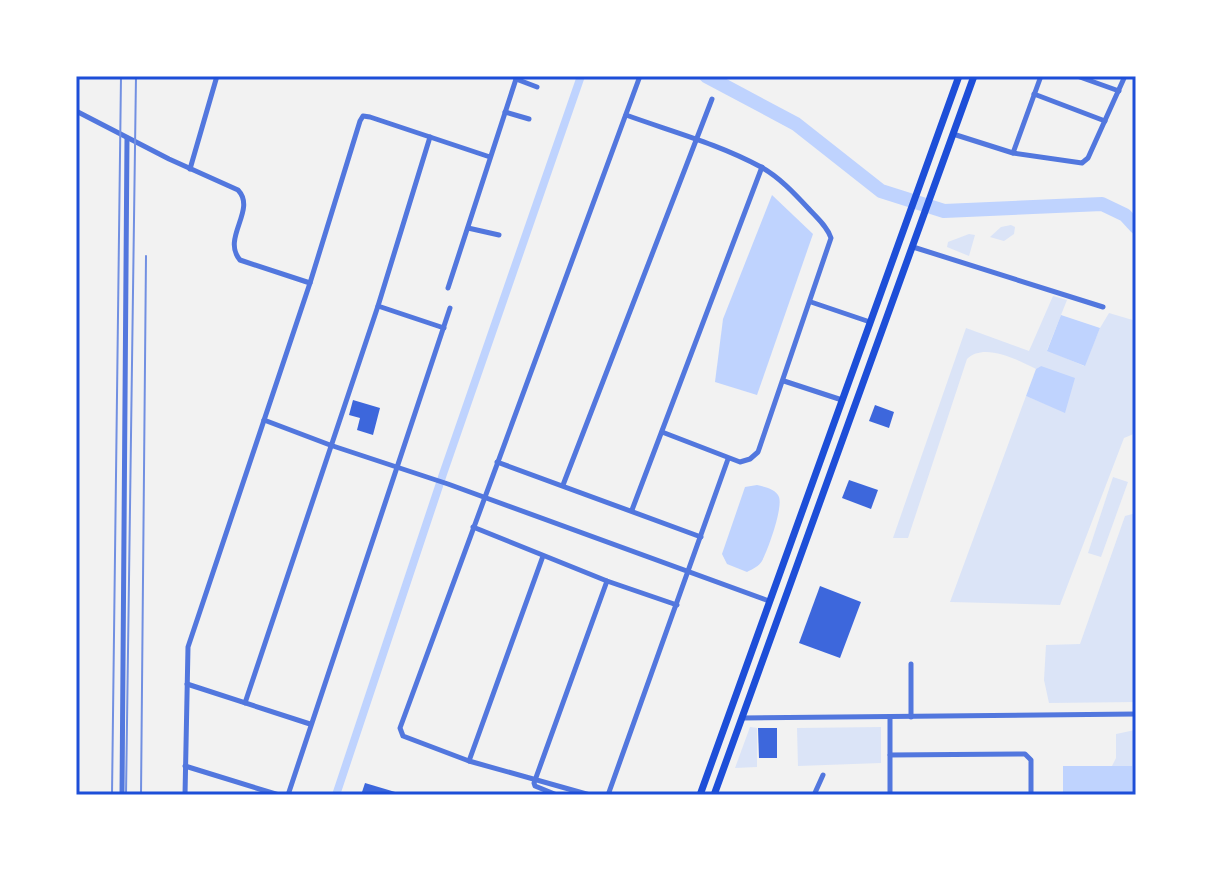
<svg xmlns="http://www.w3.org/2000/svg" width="1212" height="871" font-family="Barlow,sans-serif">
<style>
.green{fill:#dbe4f7}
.water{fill:#bfd3fe}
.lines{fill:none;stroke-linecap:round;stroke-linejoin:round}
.canal{stroke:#bfd3fe;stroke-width:8}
.river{stroke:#bfd3fe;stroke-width:14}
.building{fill:#3d67dc}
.minor{stroke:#5277de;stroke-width:5}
.secondary{stroke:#1d4ed8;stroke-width:7}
.rail{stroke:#7290e2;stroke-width:2}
.neatline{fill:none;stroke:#1d4ed8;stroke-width:3}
</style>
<rect width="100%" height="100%" fill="#f2f2f2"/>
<g class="green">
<polygon points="1011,225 1015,227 1014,234 1004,241 990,237 1001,227"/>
<polygon points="969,234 975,235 969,256 947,247 948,242"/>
<path d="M1053,296L1067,300L1047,350L1084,366L1100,328L1109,313L1136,321V433L1124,438L1060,605L950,602L1026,396L1065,412L1041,366L1036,369C1018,360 984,342 967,359L908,538H893L966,328L1029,351Z"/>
<polygon points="1113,477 1128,482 1101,557 1088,553"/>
<polygon points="1136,513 1136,702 1049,703 1044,680 1046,645 1080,644 1125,516"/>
<polygon points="750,727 757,728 757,767 735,768"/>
<polygon points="881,727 881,763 798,766 797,728"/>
<polygon points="1135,730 1136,795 1130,795 1112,766 1116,758 1116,734"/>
</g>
<g class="water">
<polygon points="772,195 813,234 757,395 715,382 723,319"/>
<polygon points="1061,315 1100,328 1085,366 1047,351"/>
<polygon points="1041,366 1075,378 1065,413 1026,396 1036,369"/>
<path d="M757,485C765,487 776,489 779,497C783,508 768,550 762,561C759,566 753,569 747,572L727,564L722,554L745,487Z"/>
<rect x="1063" y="766" width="69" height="29"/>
</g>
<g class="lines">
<polyline class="canal" points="336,795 443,474 581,76"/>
<polyline class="river" points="706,76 796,124 881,191 944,211 1102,204 1125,215 1136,227"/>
</g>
<g class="building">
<polygon points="353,400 380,408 373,435 357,430 360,418 349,415"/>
<polygon points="875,405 894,412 889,428 869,421"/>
<polygon points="849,480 878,490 871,509 842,498"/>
<polygon points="820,586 861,602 840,658 799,643"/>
<polygon points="758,728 777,728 777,758 759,758"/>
<polygon points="365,783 402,794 401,795 361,795"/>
</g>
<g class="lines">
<g class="minor">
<polyline points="1077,76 1119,91"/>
<polyline points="516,79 537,87"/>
<polyline points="1034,94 1105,121"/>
<path d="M76,111L169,159L238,190C257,210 221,238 240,260L310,283"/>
<polyline points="505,112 529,119"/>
<path d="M626,115C670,131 719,144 761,167C779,177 794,193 808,208C816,217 827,226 831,238L758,452L750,459L740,462L662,432"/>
<polyline points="953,134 1013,153 1082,163 1088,158 1125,76"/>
<polyline points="1013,153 1041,76"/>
<polyline points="190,169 217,76"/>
<polyline points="468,228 499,235"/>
<polyline points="913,247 1103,307"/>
<polyline points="448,288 517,76"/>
<polyline points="811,302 870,322"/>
<polyline points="378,306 444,328"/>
<polyline points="784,381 842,400"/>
<polyline points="264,420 330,445 448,484 769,601"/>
<polyline points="497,462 701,537"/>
<polyline points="563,485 712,99"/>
<polyline points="632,510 762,167"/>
<polyline points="473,527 607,581 677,605"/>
<polyline points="911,664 911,717"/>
<polyline points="187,684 310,724"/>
<polyline points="245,703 378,306 430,137"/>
<polyline points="890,717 890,795"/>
<polyline points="742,718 1136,714"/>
<polyline points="890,755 1025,754 1031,760 1031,795"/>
<polyline points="469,761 543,556"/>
<polyline points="185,766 279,795"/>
<polyline points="122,795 127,138"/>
<polyline points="185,795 188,647 310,283 360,121 363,116 370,117 490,157"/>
<polyline points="288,795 450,308"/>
<polyline points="557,795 535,786 534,783 607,581"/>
<polyline points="590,795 469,761 403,736 400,728 640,76"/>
<polyline points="608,795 728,459"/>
<polyline points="814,795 823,775"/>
</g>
<g class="secondary">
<polyline points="700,795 959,76"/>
<polyline points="714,795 974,76"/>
</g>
<g class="rail">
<polyline points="112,795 121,76"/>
<polyline points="126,795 136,76"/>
<polyline points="141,795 146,256"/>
</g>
</g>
<rect width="1212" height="871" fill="none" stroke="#ffffff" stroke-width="156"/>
<rect x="78" y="78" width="1056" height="715" class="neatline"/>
</svg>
